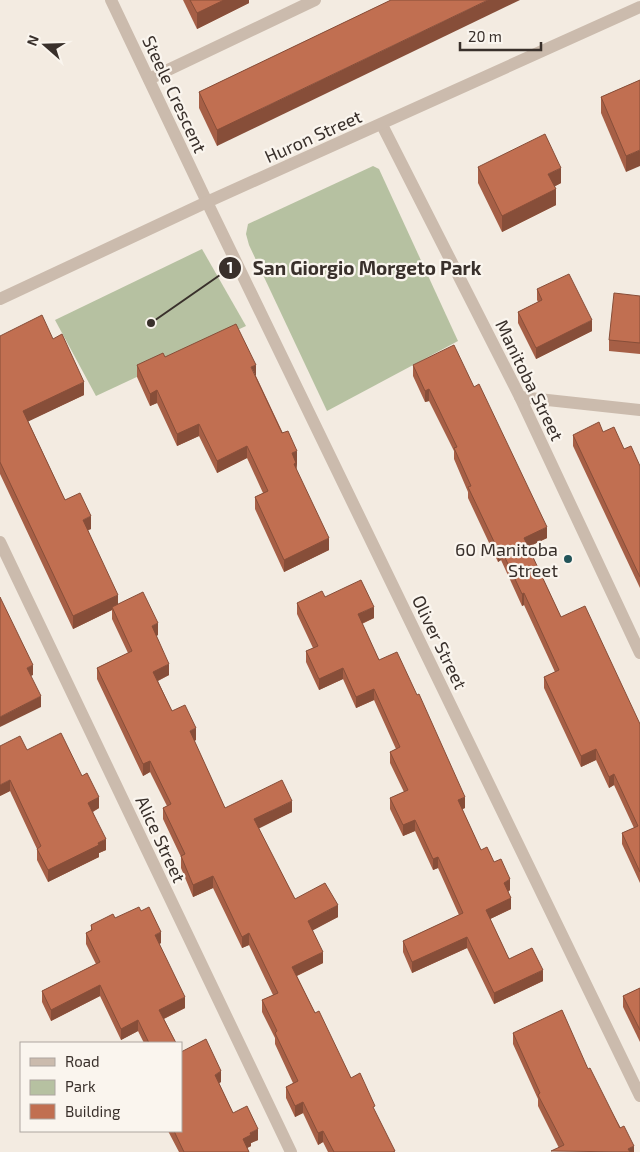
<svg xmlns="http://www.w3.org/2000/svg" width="640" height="1152" font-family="'Exo 2',sans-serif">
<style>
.green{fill:#b6c1a1}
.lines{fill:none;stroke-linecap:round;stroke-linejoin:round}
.minor{stroke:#cbbbad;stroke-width:12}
.wall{fill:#a65f46}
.shaded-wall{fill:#874e39}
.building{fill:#c16f51;stroke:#874e39}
.poi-dot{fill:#225459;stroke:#faf5ee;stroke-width:2}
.labels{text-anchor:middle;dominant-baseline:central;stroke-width:4.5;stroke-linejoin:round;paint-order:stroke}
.street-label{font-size:18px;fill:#39302b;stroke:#faf5ee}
.poi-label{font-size:18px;fill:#39302b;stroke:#faf5ee;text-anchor:end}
.leader{fill:none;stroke:#39302b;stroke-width:2}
.callout-dot{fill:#39302b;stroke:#faf5ee;stroke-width:2}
.mark-label{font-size:15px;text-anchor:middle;font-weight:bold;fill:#fff}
.callout-label{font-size:19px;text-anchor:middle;font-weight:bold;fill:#39302b;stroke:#faf5ee;stroke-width:4.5;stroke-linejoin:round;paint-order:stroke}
</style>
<rect width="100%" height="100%" fill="#f3ebe1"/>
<g class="green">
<polygon points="373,166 379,169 458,341 327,411 249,245 246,234 248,224"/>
<polygon points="202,249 246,326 96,396 55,320"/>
</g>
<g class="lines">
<g class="minor">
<polyline points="111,0 207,202 640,1096"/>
<polyline points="149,79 315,0"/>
<polyline points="382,125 520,397 640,653"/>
<polyline points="0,299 207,202 640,7"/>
<polyline points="520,397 640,410"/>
<polyline points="0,542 291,1152"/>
</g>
</g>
<g class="wall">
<polygon points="183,0 249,0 249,3 197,29"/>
<polygon points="391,0 217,146 199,108 199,92"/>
<polygon points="640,80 626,172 601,113 601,97"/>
<polygon points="478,167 561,183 555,186 556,205 502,232 478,183"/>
<polygon points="537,289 592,331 536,359 518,323 518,312 538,302 537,300"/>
<polygon points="640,296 640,354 609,351 609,340"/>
<polygon points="0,336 53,339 84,395 28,421 65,500 91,529 88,530 118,604 158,635 156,636 169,675 158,681 172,711 196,740 194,741 225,808 292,812 258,828 295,899 338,917 312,930 323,963 297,976 315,1013 351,1078 375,1111 395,1152 328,1152 323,1142 318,1145 303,1113 295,1117 286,1098 286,1087 293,1083 275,1044 275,1038 262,1012 262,1000 273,995 249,945 242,948 213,888 193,897 181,868 181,857 163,819 163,808 167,806 150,772 143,776 97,679 97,668 128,653 112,619 112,610 73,629 0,474"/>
<polygon points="165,357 256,376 297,463 296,470 329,550 284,572 255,509 255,497 263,493 247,458 217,473 199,436 177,446 157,403 150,406 137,377 137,365"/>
<polygon points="413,365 547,538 528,547 561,617 640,724 640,883 622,844 622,833 634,828 614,785 609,788 596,760 581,767 544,688 544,677 555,672 524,605 522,606 501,560 498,562 468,498 468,492 454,459 454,451 429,401 425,402 413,376"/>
<polygon points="603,432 624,449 640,466 640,588 573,446 573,435"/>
<polygon points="325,597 374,618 362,624 379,660 465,808 462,809 481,850 494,862 510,890 508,892 511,909 490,919 509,959 543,981 494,1004 467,948 412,973 403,952 403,941 459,915 438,868 433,870 415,831 403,836 390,809 390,798 404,792 390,763 390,752 396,749 374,700 356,708 343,679 319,690 306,662 306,651 313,648 297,614 297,603"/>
<polygon points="27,750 82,776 99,808 93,812 106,850 99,853 99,857 48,882 37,860 37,849 10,791 0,796"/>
<polygon points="115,918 161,943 159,944 185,1008 164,1019 176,1043 144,1043 138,1031 121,1040 100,996 51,1021 42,1002 42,991 96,964 86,944 86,933 91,930 91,925"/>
<polygon points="640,988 640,1042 623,1007 623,996"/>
<polygon points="513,1033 588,1069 634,1152 559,1148 538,1106 538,1099 513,1044"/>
<polygon points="181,1052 221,1082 219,1083 233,1113 258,1140 251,1143 251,1146 247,1148 249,1152 179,1152 168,1131 181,1131"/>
</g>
<g class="shaded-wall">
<polygon points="224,0 249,0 249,3 197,29 197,13"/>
<polygon points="488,0 520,0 217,146 217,130"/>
<polygon points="640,150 640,166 626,172 626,156"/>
<polygon points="561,168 561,183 548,190 548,174"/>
<polygon points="556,189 556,205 502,232 502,216"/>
<polygon points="592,320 592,331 536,359 536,348"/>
<polygon points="256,365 256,377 251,367"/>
<polygon points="84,382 84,395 23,424 23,411"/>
<polygon points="429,389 429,401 425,402 425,391"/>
<polygon points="157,390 157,403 150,406 150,394"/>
<polygon points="199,424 199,436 177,446 177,434"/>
<polygon points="247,446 247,458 217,473 217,461"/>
<polygon points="297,451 297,463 296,475 292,453"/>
<polygon points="91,516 91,529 83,532 83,520"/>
<polygon points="547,527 547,538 524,549 524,538"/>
<polygon points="329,538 329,550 284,572 284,560"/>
<polygon points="501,549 501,560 498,562 498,550"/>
<polygon points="524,593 524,605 522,606 522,594"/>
<polygon points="118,595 118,607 112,607 112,610 73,629 73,616"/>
<polygon points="374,607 374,618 358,625 358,614"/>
<polygon points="158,623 158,635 152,638 152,626"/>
<polygon points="169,664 169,675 153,683 153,672"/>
<polygon points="33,665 33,675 27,678 27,668"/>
<polygon points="343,668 343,679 319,690 319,679"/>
<polygon points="374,689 374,700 356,708 356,697"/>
<polygon points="41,696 41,707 0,727 0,717"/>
<polygon points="196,728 196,740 190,743 190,731"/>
<polygon points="596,749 596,760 581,767 581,756"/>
<polygon points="150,761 150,772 143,776 143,764"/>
<polygon points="614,774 614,785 609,788 609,777"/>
<polygon points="10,780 10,791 0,796 0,785"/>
<polygon points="99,797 99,808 88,814 88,803"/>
<polygon points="465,797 465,808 458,811 458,800"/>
<polygon points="292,801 292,812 254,831 254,819"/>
<polygon points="415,820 415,831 403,836 403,825"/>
<polygon points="106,839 106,850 99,853 99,857 48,882 48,870"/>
<polygon points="438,857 438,868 433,870 433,859"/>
<polygon points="213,876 213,888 193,897 193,885"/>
<polygon points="510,879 510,890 504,894 504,883"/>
<polygon points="511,898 511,909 486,921 486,910"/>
<polygon points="338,905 338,917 308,933 308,921"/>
<polygon points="161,932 161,943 155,946 155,935"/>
<polygon points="249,933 249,945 242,948 242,937"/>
<polygon points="467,937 467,948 412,973 412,962"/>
<polygon points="323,952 323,963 292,978 292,967"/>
<polygon points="543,970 543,981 494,1004 494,993"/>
<polygon points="100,985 100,996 51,1021 51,1010"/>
<polygon points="185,997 185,1008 159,1021 159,1010"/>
<polygon points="138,1020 138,1031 121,1040 121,1029"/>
<polygon points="221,1071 221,1082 215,1085 215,1075"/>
<polygon points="303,1102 303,1113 295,1117 295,1106"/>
<polygon points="258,1129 258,1140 251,1143 251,1146 243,1150 243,1139 250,1133"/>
<polygon points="323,1131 323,1142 318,1145 318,1133"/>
<polygon points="634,1146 634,1152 628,1152 628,1149"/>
</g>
<g class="building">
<polygon points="190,0 224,0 197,13"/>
<polygon points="391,0 488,0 217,130 199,92"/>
<polygon points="640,80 640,150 626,156 601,97"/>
<polygon points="545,134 561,168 548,174 556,189 502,216 478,167"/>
<polygon points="569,274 592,320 536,348 518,312 542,300 537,289"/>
<polygon points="614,293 640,296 640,343 609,340"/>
<polygon points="42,315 53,339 62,334 84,382 23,411 65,500 80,493 91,516 83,520 118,595 73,616 0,462 0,336"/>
<polygon points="236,324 256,365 251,367 282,433 288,431 297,451 292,453 296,463 294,464 329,538 284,560 255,497 268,491 247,446 217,461 199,424 177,434 157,390 150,394 137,365 163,353 165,357"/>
<polygon points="454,345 474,387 479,384 547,527 524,538 561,617 585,606 640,724 640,872 622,833 638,826 614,774 609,777 596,749 581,756 544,677 559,670 524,593 522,594 501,549 498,550 468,487 471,486 454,448 457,447 429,389 425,391 413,365"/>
<polygon points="599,422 603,432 614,427 624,449 631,446 640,466 640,577 573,435"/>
<polygon points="361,580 374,607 358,614 379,660 397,652 417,695 419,694 465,797 458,800 481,850 487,847 494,862 501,859 510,879 504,883 511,898 486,910 509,959 532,948 543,970 494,993 467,937 412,962 403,941 463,913 438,857 433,859 415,820 403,825 390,798 408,790 390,752 400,747 374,689 356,697 343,668 319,679 306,651 318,646 297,603 322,591 325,597"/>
<polygon points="143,592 158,623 152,626 169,664 153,672 172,711 185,705 196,728 190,731 225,808 282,780 292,801 254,819 295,899 325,883 338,905 308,921 323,952 292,967 315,1013 319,1011 351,1078 360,1073 375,1106 373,1107 395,1151 393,1152 334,1152 323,1131 318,1133 303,1102 295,1106 286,1087 298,1081 275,1033 277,1031 262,1000 278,993 249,933 242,937 213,876 193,885 181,856 185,854 163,808 171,804 150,761 143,764 97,668 132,651 112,607"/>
<polygon points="0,597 33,665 27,668 41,696 0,717"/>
<polygon points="61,733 82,776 87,773 99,797 88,803 106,839 98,843 99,845 48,870 37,849 41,846 10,780 0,785 0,746 20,736 27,750"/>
<polygon points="139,907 141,911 149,907 161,932 155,935 185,997 159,1010 176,1043 149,1043 138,1020 121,1029 100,985 51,1010 42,991 100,962 86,933 92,930 91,925 113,914 115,918"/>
<polygon points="640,988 640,1030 623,996"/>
<polygon points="562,1010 588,1069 590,1068 620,1128 624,1126 634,1146 628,1149 630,1152 551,1151 564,1145 538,1095 540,1093 513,1033"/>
<polygon points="206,1039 221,1071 215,1075 233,1113 247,1106 258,1129 250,1133 251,1135 243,1139 249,1152 184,1152 174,1131 181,1131 181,1052"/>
</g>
<circle class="poi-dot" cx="568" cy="559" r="5"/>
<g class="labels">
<g class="street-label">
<text transform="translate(175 94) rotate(65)">Steele Crescent</text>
<text transform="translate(313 136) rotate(-24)">Huron Street</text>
<text transform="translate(530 380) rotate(64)">Manitoba Street</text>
<text transform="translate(440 642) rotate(64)">Oliver Street</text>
<text transform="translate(161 839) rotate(65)">Alice Street</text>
</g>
<g class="poi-label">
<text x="558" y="549">60 Manitoba<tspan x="558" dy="21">Street</tspan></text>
</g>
</g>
<path class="leader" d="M151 323L230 268"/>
<g class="callout-dot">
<circle cx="151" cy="323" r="5"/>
<circle cx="230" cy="268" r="12"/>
</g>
<g class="mark-label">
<text x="230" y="273">1</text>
</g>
<g class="callout-label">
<text x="367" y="275">San Giorgio Morgeto Park</text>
</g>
<rect x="20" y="1042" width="162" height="90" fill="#faf5ee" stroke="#ada6a0"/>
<rect x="30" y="1058" width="25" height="8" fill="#cbbbad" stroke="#ada6a0"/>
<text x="65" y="1067" font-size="15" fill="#39302b">Road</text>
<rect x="30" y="1080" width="25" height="15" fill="#b6c1a1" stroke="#ada6a0"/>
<text x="65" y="1092" font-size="15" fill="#39302b">Park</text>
<rect x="30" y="1104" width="25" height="15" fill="#c16f51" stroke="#ada6a0"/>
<text x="65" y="1117" font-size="15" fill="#39302b">Building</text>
<g transform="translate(45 45) rotate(290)" stroke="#faf5ee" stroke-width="4" paint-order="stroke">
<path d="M0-4L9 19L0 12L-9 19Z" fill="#39302b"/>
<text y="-8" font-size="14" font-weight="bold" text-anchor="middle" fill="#39302b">N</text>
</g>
<path d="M460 42v8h81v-8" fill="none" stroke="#39302b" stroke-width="2.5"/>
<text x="468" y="42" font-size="15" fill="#39302b" stroke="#faf5ee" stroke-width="4" paint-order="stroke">20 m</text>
</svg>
